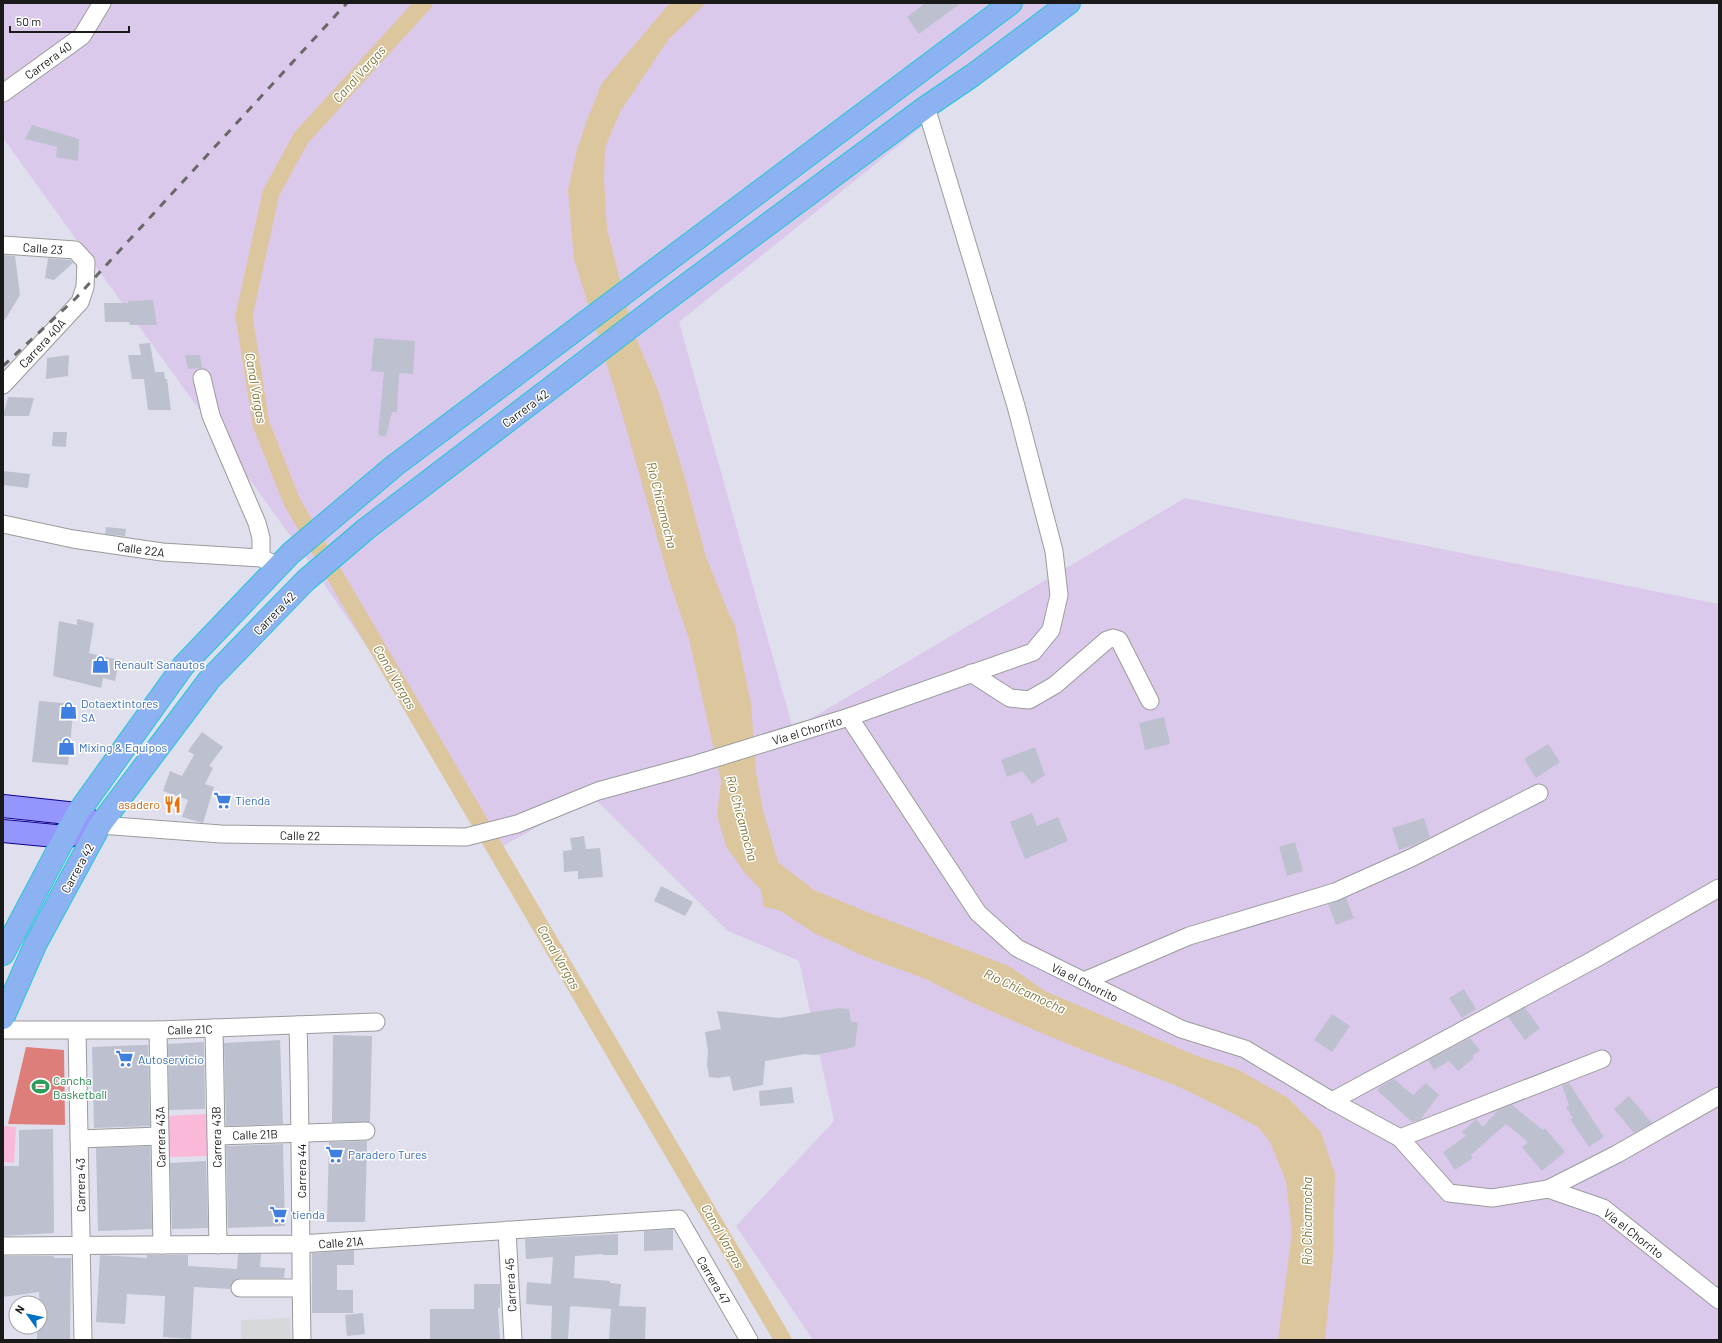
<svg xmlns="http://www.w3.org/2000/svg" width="1722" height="1343" font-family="Barlow,sans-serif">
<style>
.residential{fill:#d7d8d9}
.farmland{fill:#dbc9ec}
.park{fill:#fab9d9}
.pitch{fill:#de7e7b}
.water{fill:#dcc69e}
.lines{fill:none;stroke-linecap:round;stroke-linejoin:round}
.canal{stroke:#dcc69e;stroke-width:17}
.building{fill:#bdc0cf}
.minor-casing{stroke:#9b9b9b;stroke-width:19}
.primary-casing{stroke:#0d0091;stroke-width:24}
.trunk-casing{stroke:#21c8d6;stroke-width:24}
.minor{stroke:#fff;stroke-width:17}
.primary{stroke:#9495fd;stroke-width:22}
.trunk{stroke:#8cb2f2;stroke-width:22}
.rail{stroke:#686868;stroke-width:3;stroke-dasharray:8 8;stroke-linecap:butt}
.labels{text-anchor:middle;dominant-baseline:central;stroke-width:3;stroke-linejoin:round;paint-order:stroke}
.street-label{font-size:12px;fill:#1a1a1a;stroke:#fff}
.shop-label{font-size:12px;fill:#366cbe;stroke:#fff;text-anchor:start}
.food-label{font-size:12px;fill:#c56008;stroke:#fff;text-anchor:end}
.leisure-label{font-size:12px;fill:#27864d;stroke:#fff;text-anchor:start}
.water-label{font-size:13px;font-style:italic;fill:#7c7637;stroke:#fff}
</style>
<rect width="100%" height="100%" fill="#e0dfed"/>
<polygon class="residential" points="290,1318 291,1340 241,1340 241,1320"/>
<polygon class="farmland" points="3,3 1076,3 679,322 793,729 1185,498 1719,604 1719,1340 813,1340 736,1226 834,1121 799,961 728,931 592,796 503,846 307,559 3,138"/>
<g class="park">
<polygon points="208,1114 209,1156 166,1157 165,1116"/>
<polygon points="4,1126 16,1127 14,1163 3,1162"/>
</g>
<polygon class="pitch" points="26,1047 64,1050 65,1125 8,1124"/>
<polygon class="water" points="670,3 706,3 668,40 620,112 605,148 604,179 607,229 633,331 658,390 686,482 705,554 727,609 735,626 751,704 756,772 763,810 778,862 814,890 867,912 1009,966 1045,991 1197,1056 1237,1069 1288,1098 1321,1132 1335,1174 1333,1257 1325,1340 1278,1340 1292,1232 1286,1181 1270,1142 1258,1127 1224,1109 1177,1086 1080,1049 1025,1026 971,1002 926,979 866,957 814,933 779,910 764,907 761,890 745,873 727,848 717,816 721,781 689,639 670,583 621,410 574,259 568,190 577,150 587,120 602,83"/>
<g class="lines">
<polyline class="canal" points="424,3 301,138 271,193 244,316 261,424 292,502 783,1340"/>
</g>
<g class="building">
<polygon points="925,3 961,3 919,34 907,17"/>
<polygon points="32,125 79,139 78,161 56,157 57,147 25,139"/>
<polygon points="3,255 15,256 20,295 3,323"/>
<polygon points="48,258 70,260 73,263 54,280 45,278"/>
<polygon points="153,300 157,325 130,325 129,322 105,322 104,303 128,303 128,301"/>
<polygon points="374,338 415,341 413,374 399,373 397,412 392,412 386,437 378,435 384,372 371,371"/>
<polygon points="150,343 155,372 164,372 165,379 167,379 171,410 148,410 144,379 132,379 128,355 141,355 139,344"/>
<polygon points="69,355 68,376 46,379 47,358"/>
<polygon points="185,355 200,355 202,368 188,369"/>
<polygon points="8,397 34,398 29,416 3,416"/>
<polygon points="53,432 67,432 66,447 52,446"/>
<polygon points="3,471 30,474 28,488 3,485"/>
<polygon points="106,527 126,529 125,536 105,534"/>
<polygon points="77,619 94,623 89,653 119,660 115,681 103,678 101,688 53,676 59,621 77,625"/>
<polygon points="39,701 74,704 68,765 32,762"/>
<polygon points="1164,717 1170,744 1145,750 1139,723"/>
<polygon points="202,732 223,747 209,766 213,768 205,784 214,787 203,823 182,817 188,800 163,791 170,771 182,776 194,755 188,751"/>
<polygon points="1548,744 1560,762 1536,778 1524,759"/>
<polygon points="1035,747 1045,775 1032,784 1022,771 1007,777 1001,760"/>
<polygon points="1032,813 1037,826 1058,817 1068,841 1025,859 1010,822"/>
<polygon points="1424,818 1430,837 1416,844 1399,850 1392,828"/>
<polygon points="584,836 586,849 600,848 603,877 578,879 578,871 564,872 563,851 572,850 570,838"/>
<polygon points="1295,842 1303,871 1287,876 1279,847"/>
<polygon points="661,886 693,902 685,916 654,901"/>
<polygon points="1346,898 1354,918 1336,925 1328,904"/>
<polygon points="1464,989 1476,1009 1462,1018 1449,998"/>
<polygon points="839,1008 849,1009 851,1022 858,1022 855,1047 815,1055 805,1054 765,1061 763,1085 733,1091 730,1076 718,1078 709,1077 707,1065 708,1051 705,1032 721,1029 717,1011 779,1018"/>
<polygon points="1525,1008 1540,1028 1525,1040 1508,1017"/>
<polygon points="1332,1014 1350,1026 1332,1052 1314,1040"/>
<polygon points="333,1035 372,1036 370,1122 332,1122"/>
<polygon points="1470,1038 1480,1050 1472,1056 1474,1058 1458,1071 1449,1061 1434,1070 1428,1060"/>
<polygon points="280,1040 283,1124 226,1126 224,1043"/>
<polygon points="204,1042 205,1109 169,1110 168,1044"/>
<polygon points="142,1045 148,1045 150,1126 94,1128 92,1047"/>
<polygon points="1394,1079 1413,1095 1426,1083 1439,1095 1420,1120 1412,1122 1377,1090 1380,1087"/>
<polygon points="1569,1083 1604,1137 1589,1147 1570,1119 1573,1118 1566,1107 1569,1105 1562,1085"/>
<polygon points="792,1087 794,1103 760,1106 759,1091"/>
<polygon points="1629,1096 1652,1123 1634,1133 1614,1109"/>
<polygon points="1512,1105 1543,1130 1545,1128 1565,1152 1542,1171 1522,1147 1528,1142 1506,1124 1471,1155 1473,1158 1455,1170 1443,1152 1466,1136 1462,1132 1476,1119 1483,1127 1497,1111"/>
<polygon points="53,1129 54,1233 3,1236 3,1166 19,1166 19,1130"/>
<polygon points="367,1141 365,1222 327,1222 329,1142"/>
<polygon points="283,1144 285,1226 228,1228 226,1146"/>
<polygon points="150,1146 152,1229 98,1231 96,1148"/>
<polygon points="206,1161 208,1228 172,1229 170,1163"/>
<polygon points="673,1229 673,1250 644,1251 644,1231"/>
<polygon points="618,1234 618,1255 603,1255 603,1254 575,1256 574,1278 610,1281 610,1283 621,1284 619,1306 646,1307 645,1340 609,1340 611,1309 572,1306 570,1307 568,1340 551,1340 552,1306 526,1304 527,1282 551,1284 553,1257 526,1259 525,1239"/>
<polygon points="354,1250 354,1265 337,1265 337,1290 353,1290 353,1313 312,1313 312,1253"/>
<polygon points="238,1254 261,1254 260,1267 285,1268 284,1278 240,1278 232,1283 230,1289 194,1287 191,1339 163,1337 165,1296 127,1294 125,1324 96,1322 100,1255 147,1258 147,1255 188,1255 188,1266 237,1269"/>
<polygon points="3,1256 54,1256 54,1258 71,1258 70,1340 37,1340 37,1327 40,1327 39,1292 3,1297"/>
<polygon points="474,1284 500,1284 500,1308 498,1308 500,1340 430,1340 430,1309 474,1309"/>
<polygon points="363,1313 365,1334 347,1336 345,1315"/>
</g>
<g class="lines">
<defs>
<g id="minor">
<polyline points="3,93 82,36 102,3"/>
<polyline points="3,245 75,250 86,262 85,287 80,302 3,385"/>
<polyline points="202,378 211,416 257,523 261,538 261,558"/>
<polyline points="3,524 73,539 162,552 261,558 278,566"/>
<polyline points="971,673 1010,698 1029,700 1055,685 1107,640 1113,638 1119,640 1150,701"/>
<polyline points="849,717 1033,652 1051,630 1059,595 1054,551 1016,406 926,107"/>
<polyline points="100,825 221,834 466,837 517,824 598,791 693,765 849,717 978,913 1017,948 1181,1029 1245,1049 1332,1101 1400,1138 1449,1193 1492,1198 1548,1189 1603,1208 1719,1300"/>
<polyline points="1084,981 1189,936 1335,892 1413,857 1539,793"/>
<path d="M298,1025C301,1130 300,1235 302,1340"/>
<polyline points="214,1028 218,1245"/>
<polyline points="3,1030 158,1030 376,1022"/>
<polyline points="158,1030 162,1245"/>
<polyline points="77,1031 83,1340"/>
<polyline points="1332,1101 1593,960 1719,888"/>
<polyline points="216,1136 366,1131"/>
<polyline points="1400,1138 1602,1059"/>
<polyline points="79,1139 160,1136"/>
<polyline points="1548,1189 1617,1154 1719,1096"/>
<polyline points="507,1230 513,1340"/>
<polyline points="3,1246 300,1244 679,1219 749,1340"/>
<polyline points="240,1288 301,1288"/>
</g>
<g id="primary">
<polyline points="3,806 77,814 100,825"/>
<polyline points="3,831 66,837 82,831"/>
</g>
<g id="trunk">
<polyline points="3,954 77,814 183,666 291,553 394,466 1011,3"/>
<polyline points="3,1018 36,943 100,825 209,680 305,581 366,529 658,306 926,107 973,75 1069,3"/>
</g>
</defs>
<use href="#minor" class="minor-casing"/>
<use href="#primary" class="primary-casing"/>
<use href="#trunk" class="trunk-casing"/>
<use href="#minor" class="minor"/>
<use href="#primary" class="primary"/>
<use href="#trunk" class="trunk"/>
<polyline class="rail" points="3,366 76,298 347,3"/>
</g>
<defs>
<symbol id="shop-bare" viewBox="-9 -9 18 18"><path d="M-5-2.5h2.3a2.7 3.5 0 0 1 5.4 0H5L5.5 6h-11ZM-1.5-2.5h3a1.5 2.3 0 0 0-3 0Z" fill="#3f7fe0" stroke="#fff" stroke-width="2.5" paint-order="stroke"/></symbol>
<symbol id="supermarket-bare" viewBox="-9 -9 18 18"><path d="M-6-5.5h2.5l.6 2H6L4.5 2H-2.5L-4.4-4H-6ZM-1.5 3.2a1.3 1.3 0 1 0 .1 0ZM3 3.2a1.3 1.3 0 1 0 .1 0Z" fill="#3f7fe0" stroke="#fff" stroke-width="2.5" paint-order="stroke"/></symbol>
<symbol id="restaurant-bare" viewBox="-9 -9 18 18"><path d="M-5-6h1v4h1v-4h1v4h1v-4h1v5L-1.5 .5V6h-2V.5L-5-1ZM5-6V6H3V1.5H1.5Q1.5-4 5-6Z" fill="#e8710a" stroke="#fff" stroke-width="2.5" paint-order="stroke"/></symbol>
<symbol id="stadium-bare" viewBox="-9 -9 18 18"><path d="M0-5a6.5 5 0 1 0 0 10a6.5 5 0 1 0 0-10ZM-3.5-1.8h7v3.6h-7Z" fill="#2e9e5b" stroke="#fff" stroke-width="2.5" paint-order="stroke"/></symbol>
</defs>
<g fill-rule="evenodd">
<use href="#shop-bare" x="88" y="652" width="25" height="25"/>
<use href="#shop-bare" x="56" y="698" width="25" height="25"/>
<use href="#shop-bare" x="54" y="734" width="25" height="25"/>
<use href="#supermarket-bare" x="210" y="788" width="25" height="25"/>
<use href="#restaurant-bare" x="160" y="792" width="25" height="25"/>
<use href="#supermarket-bare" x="112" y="1046" width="25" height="25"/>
<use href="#stadium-bare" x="28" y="1074" width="25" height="25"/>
<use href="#supermarket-bare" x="322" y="1142" width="25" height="25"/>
<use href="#supermarket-bare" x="266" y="1202" width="25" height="25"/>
</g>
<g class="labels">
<g class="street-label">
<text transform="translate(48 60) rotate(-36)">Carrera 40</text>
<text transform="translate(43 248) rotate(4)">Calle 23</text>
<text transform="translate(42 343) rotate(-47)">Carrera 40A</text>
<text transform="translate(525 408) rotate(-37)">Carrera 42</text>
<text transform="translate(141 549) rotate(8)">Calle 22A</text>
<text transform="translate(274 613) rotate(-46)">Carrera 42</text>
<text transform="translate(807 730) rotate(-17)">Vía el Chorrito</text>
<text transform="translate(300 835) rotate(1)">Calle 22</text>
<text transform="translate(77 868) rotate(-61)">Carrera 42</text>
<text transform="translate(1085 982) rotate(26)">Vía el Chorrito</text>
<text transform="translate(190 1029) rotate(-1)">Calle 21C</text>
<text transform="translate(255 1134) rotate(-2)">Calle 21B</text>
<text transform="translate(160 1137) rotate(-91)">Carrera 43A</text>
<text transform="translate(216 1137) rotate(-91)">Carrera 43B</text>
<text transform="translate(301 1171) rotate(-90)">Carrera 44</text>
<text transform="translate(80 1185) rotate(-91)">Carrera 43</text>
<text transform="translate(1634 1233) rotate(38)">Vía el Chorrito</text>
<text transform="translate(341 1242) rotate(-4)">Calle 21A</text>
<text transform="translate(714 1280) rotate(60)">Carrera 47</text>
<text transform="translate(510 1285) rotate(-93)">Carrera 45</text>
</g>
<g class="shop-label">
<text x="114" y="664">Renault Sanautos</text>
<text x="81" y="703">Dotaextintores<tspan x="81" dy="14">SA</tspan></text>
<text x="79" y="747">Mixing &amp; Equipos</text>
<text x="235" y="800">Tienda</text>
<text x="138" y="1059">Autoservicio</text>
<text x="348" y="1154">Paradero Tures</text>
<text x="292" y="1214">tienda</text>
</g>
<g class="food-label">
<text x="160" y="804">asadero</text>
</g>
<g class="leisure-label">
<text x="53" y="1080">Cancha<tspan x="53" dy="14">Basketball</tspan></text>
</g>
<g class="water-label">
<text transform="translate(359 74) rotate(-48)">Canal Vargas</text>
<text transform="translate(256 388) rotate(80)">Canal Vargas</text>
<text transform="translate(662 505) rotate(76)">Río Chicamocha</text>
<text transform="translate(395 677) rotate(60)">Canal Vargas</text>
<text transform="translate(742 818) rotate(75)">Río Chicamocha</text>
<text transform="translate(559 957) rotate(60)">Canal Vargas</text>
<text transform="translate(1025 991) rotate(25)">Río Chicamocha</text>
<text transform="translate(1307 1221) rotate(-90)">Río Chicamocha</text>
<text transform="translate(723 1236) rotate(60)">Canal Vargas</text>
</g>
</g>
<rect width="1722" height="1343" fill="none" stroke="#1a1a1a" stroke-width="8"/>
<g transform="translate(28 1315) rotate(303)"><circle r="19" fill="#ffffff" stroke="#a3a3a3"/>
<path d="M0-3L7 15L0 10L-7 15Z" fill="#0072c5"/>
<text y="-6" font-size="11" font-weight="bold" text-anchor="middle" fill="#1a1a1a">N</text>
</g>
<path d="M10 26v6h119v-6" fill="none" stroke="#1a1a1a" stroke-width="2"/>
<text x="16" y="26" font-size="12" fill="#1a1a1a" stroke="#ffffff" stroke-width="3" paint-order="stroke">50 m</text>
</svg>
